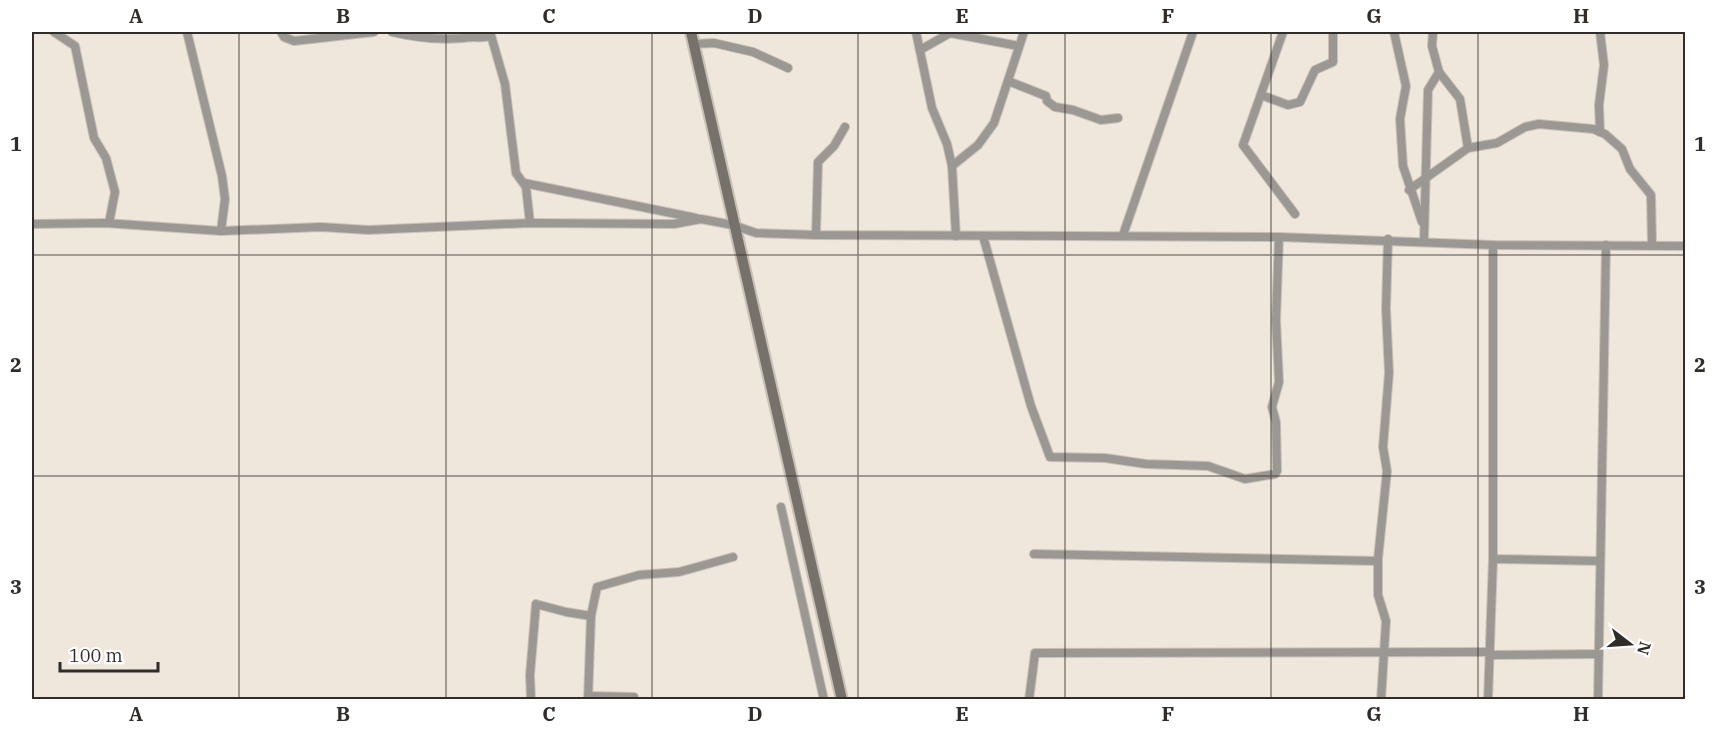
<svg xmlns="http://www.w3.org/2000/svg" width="1717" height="731" font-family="'IBM Plex Serif',serif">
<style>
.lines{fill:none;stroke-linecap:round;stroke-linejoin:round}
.street-casing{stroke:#c9c1b8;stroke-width:10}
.secondary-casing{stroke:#c9c1b8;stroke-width:14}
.street{stroke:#9b9894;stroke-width:8}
.secondary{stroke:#77716c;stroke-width:10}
.grid{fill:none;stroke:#302c29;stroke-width:1.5;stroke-opacity:0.55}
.neatline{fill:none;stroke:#302c29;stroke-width:2}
.grid-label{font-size:20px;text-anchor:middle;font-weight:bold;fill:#302c29}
</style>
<rect width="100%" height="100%" fill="#efe6dc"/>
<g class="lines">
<defs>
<g id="street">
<polyline points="54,32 75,46 94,138 106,158 115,192 109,223 105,223"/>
<polyline points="187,32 222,176 225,199 221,231"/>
<polyline points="281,32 284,37 294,41 374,32"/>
<path d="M392,32C417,38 439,40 463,38C473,36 480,39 491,36"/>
<polyline points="490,32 505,84 516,173 526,187 530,223"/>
<polyline points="916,32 932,108 947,144 952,166 956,236"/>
<polyline points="1283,32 1243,145 1295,214"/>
<polyline points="1394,32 1406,86 1400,119 1403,166 1422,222"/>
<polyline points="1600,32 1604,65 1599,105 1600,132"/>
<polyline points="694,44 714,43 753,52 788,68"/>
<polyline points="920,50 950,33 1019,46"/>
<polyline points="1439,72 1460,99 1468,148"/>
<polyline points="1008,81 1046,96 1047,101 1055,107 1073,110 1101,120 1118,118"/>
<polyline points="1261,95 1288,105 1300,102 1315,70 1333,62 1333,32"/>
<polyline points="952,166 978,145 994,123 1024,32"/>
<polyline points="524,183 696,218"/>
<polyline points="1409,190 1468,148 1497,143 1525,127 1539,124 1593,129 1605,134 1622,149 1630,169 1651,195 1652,245"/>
<polyline points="32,224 105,223 221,231 321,227 368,230 530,223 674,224 701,219 733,225 756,233 816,235 1279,237 1493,245 1686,246"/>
<polyline points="816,235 818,162 834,146 845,127"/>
<polyline points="1123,235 1193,32"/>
<polyline points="983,236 1031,406 1050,457 1105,458 1146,464 1208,466 1245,479 1275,474 1277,471 1276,422 1272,407 1279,382 1276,320 1279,237"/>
<polyline points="1424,240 1428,90 1439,72 1432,46 1433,32"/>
<polyline points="781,507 824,700"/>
<polyline points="1034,554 1378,561"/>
<polyline points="1493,559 1600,561"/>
<polyline points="1490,655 1599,654"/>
<polyline points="589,696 634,697 634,700"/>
<polyline points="531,700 530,675 536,604 566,612 591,616"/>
<polyline points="588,700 591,616 597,587 639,575 679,572 733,557"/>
<polyline points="1029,700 1035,653 1490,652"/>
<polyline points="1381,700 1386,621 1378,595 1378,559 1387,471 1383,447 1389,373 1386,309 1388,239"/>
<polyline points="1488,700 1493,559 1493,245"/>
<polyline points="1598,700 1606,245"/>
</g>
<polyline id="secondary" points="691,32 842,700"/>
</defs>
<use href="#street" class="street-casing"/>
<use href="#secondary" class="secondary-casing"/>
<use href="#street" class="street"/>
<use href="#secondary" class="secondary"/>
</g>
<path class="grid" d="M239,32V700M446,32V700M652,32V700M858,32V700M1065,32V700M1271,32V700M1478,32V700M32,255H1686M32,476H1686"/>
<rect width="1717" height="731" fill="none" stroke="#ffffff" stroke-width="66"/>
<g transform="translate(1630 644) rotate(107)" stroke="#ffffff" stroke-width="4.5" paint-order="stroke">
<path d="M0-4.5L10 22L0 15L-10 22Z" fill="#302c29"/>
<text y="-9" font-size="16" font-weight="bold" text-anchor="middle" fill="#302c29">N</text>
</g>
<path d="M60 662v9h98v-9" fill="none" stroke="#302c29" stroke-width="3"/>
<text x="69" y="662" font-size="18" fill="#302c29" stroke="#ffffff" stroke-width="4.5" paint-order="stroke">100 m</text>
<rect x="33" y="33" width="1651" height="665" class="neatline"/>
<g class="grid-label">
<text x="136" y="23">A</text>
<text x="343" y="23">B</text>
<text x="549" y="23">C</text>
<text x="755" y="23">D</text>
<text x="962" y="23">E</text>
<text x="1168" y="23">F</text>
<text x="1374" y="23">G</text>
<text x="1581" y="23">H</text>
<text x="16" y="151">1</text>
<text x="1700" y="151">1</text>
<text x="16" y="372">2</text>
<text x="1700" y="372">2</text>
<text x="16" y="594">3</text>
<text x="1700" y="594">3</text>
<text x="136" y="721">A</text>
<text x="343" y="721">B</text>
<text x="549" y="721">C</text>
<text x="755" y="721">D</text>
<text x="962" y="721">E</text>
<text x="1168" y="721">F</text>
<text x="1374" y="721">G</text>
<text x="1581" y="721">H</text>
</g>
</svg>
